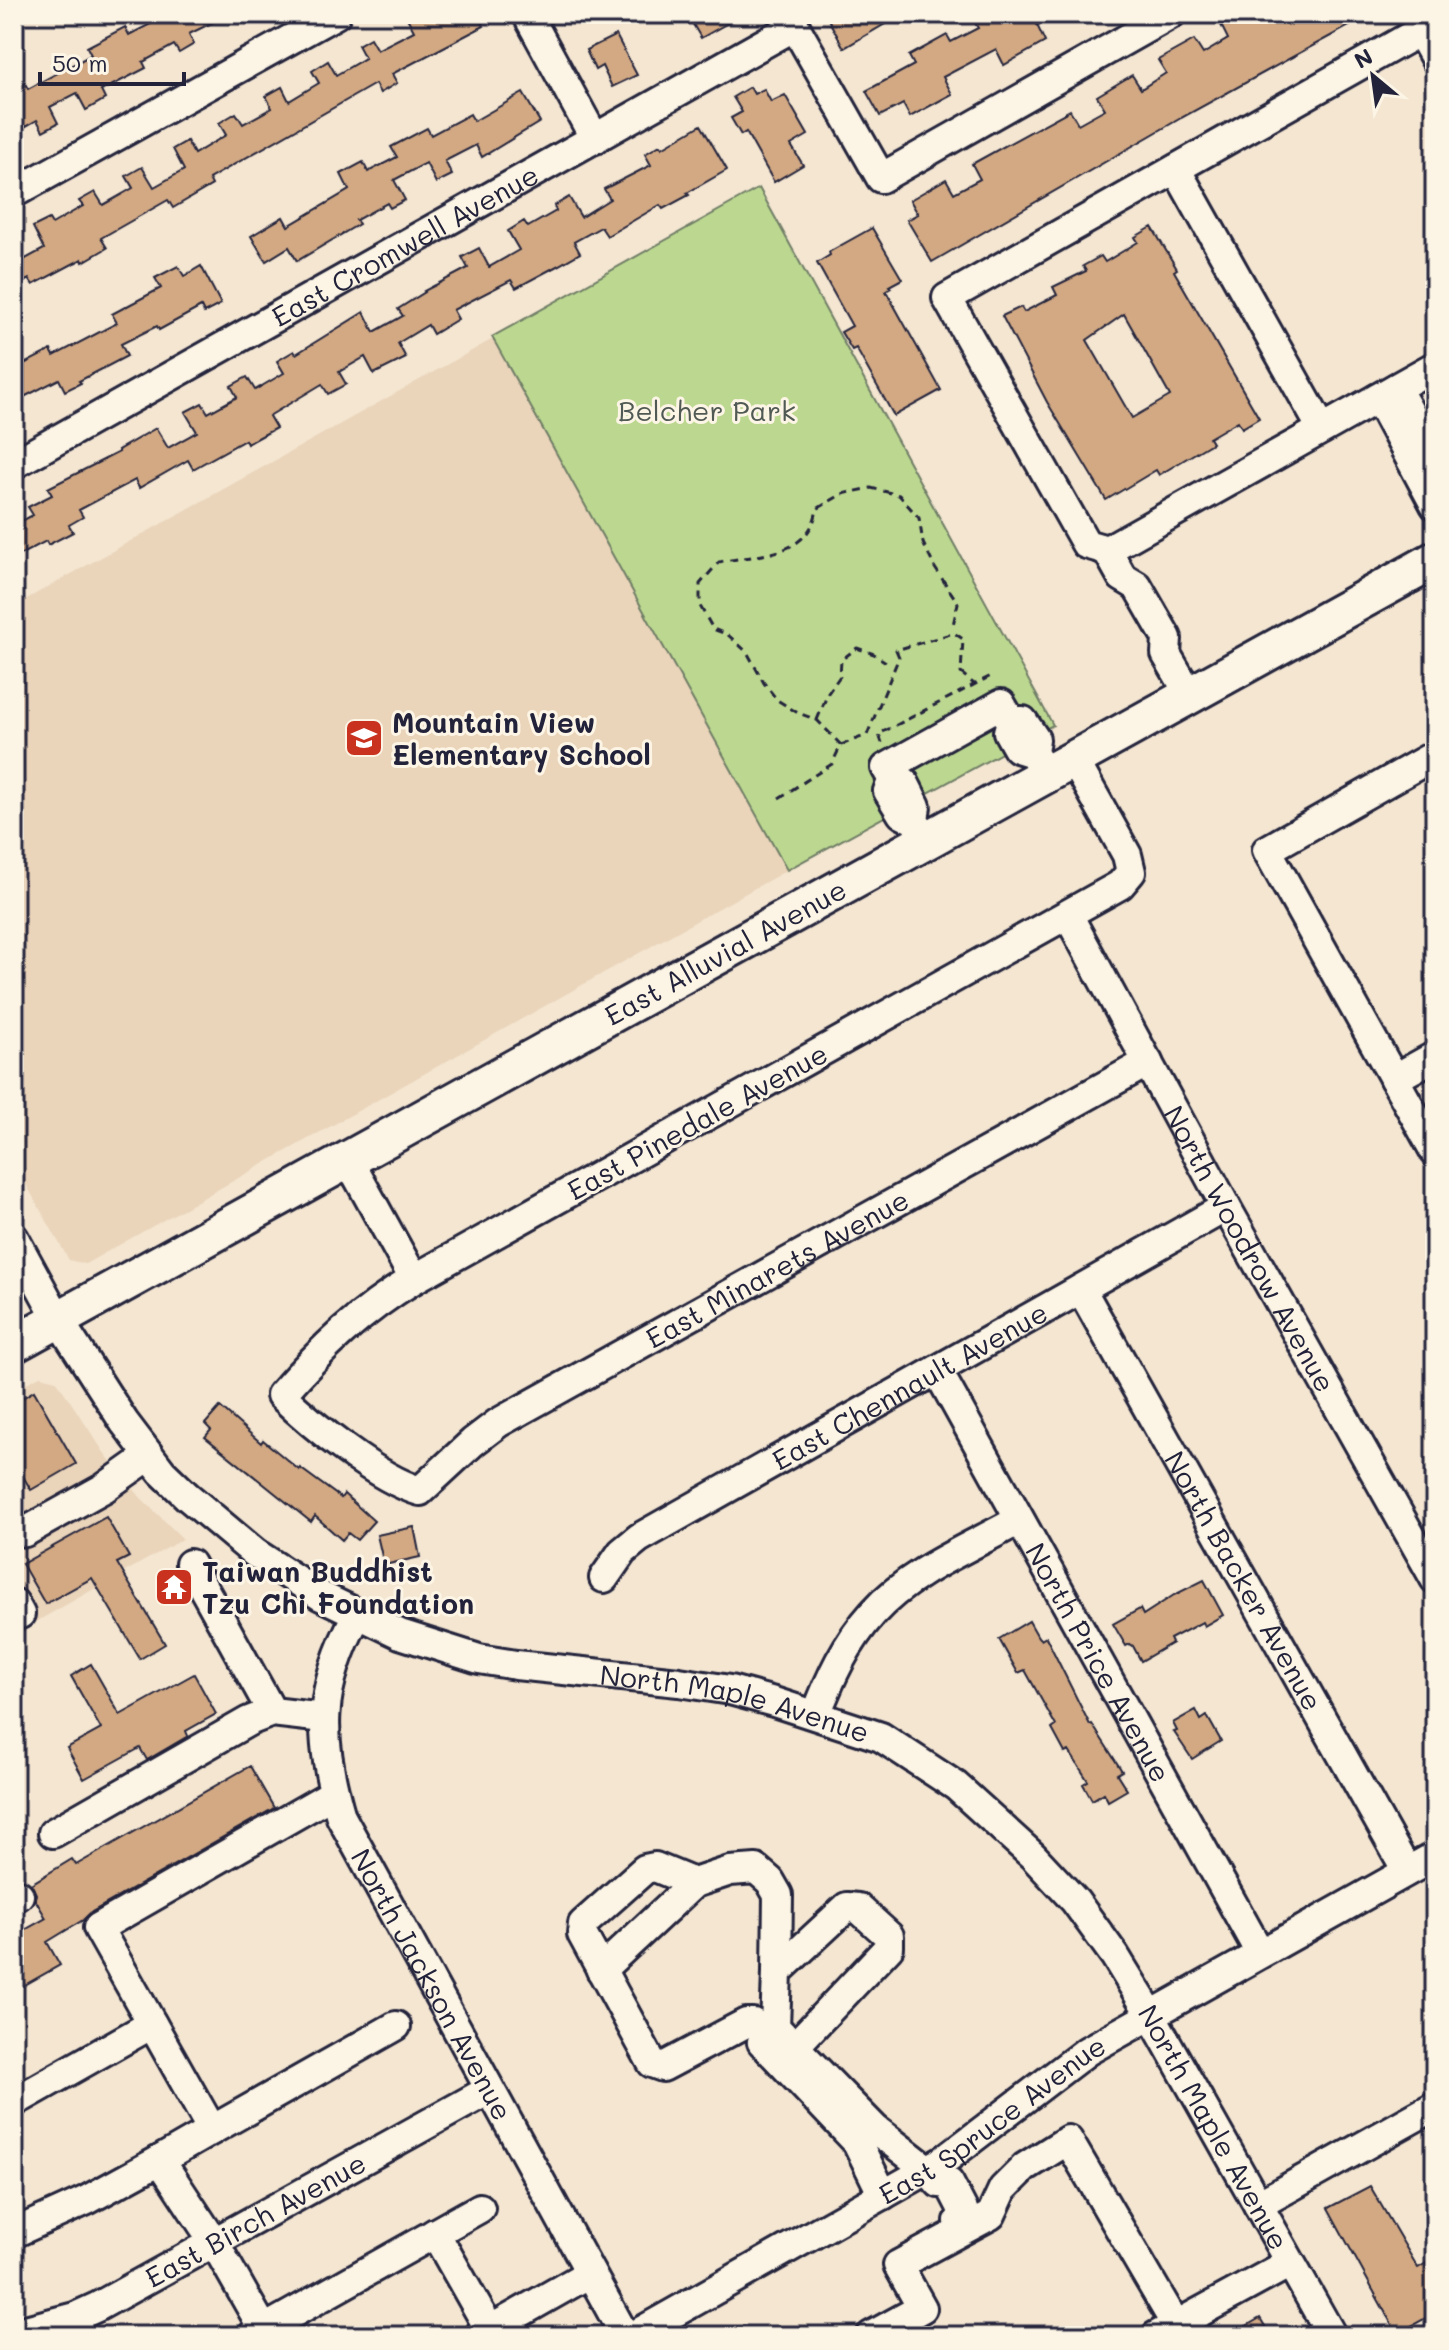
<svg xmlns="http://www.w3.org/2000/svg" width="1449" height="2350" font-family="Mali,sans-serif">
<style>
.built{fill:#ead4ba}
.green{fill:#bcd890;stroke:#6f7d66;stroke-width:2}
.building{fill:#d2a983;stroke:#22223b;stroke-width:2;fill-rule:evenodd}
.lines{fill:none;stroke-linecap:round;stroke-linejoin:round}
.minor-casing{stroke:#22223b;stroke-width:34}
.major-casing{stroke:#22223b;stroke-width:42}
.path{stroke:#22223b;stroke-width:3;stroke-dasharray:8 6;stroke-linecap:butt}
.minor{stroke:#fcf5e5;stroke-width:28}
.major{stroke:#fcf5e5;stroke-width:36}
.labels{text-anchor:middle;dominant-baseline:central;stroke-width:6;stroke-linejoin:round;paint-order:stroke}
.street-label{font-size:28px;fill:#22223b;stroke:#fcf5e5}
.park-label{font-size:28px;fill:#505954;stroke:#fcf5e5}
.poi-label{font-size:28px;font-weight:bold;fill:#22223b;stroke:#fcf5e5;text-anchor:start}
</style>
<rect width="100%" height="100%" fill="#f4e6d1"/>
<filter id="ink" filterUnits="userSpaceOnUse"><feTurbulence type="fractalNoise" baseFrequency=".0125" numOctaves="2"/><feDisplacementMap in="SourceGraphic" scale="16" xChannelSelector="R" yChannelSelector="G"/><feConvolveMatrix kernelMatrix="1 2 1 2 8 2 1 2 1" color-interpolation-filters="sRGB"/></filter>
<g filter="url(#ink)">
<g class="built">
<polygon points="493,339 787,870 85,1264 69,1260 14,1163 14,606"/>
<polygon points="40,1376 56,1380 105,1454 141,1498 183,1539 14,1634 14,1390"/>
</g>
<polygon class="green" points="759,188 1053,725 787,870 492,337"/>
<g class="building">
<polygon points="170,14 230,14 189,34 194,44 179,53 174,45 143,62 146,68 101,91 105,99 86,110 77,93 50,107 58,123 43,131 37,120 14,133 14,63 28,89 91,55 87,47 125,27 129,35"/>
<polygon points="405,14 478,14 484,26 392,74 397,83 380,93 375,84 209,179 212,185 173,208 168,200 101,238 107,248 83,262 82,259 33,285 29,279 14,287 14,265 44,249 33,227 49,219 52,224 83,206 79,201 95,192 103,205 133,188 126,176 142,167 154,187 184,170 173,149 187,141 194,154 226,135 219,123 236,113 243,124 272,108 266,96 282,87 289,101 319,83 312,71 328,61 336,75 365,58 358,45 370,38 377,50 414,31"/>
<polygon points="687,14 744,14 701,38"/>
<polygon points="836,14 902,14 844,48 828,19"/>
<polygon points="970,14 1059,14 1037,25 1045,42 1004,65 996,49 943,77 952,94 910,117 903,104 880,116 866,91 914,65 909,56 947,35 951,42 978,28"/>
<polygon points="1241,14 1371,14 1181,118 932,262 907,220 918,214 910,200 946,179 954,193 980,179 972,164 1070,110 1078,124 1105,109 1097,96 1132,75 1141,89 1166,73 1158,60 1194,40 1203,54 1228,39 1221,25"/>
<polygon points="616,35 637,75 612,87 602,66 595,70 586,50"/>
<polygon points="750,87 754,94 764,89 771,102 785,95 808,135 791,145 803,165 774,182 746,132 741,135 731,118 742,112 733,97"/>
<polygon points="523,93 540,122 482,157 476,145 445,161 452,175 436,183 426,163 394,180 405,200 390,208 387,203 356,220 359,224 297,261 289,247 266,261 251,236 283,217 288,226 349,190 341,174 363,162 368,172 397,157 391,147 427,128 431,135 470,114 474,121"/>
<polygon points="701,125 727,170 687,193 689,195 663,209 660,205 607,236 601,227 574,242 580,253 559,265 516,288 511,280 453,310 458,319 433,334 428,325 398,343 406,358 374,374 365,357 339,372 346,384 328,394 322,384 269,416 276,428 247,444 245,440 193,469 188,460 139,488 135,480 79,510 83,517 69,525 73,532 48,545 46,541 14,558 14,525 33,515 28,507 52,495 48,488 119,452 118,450 156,428 168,448 197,432 185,412 202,403 208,413 237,397 231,386 247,377 255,390 284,373 277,361 294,351 296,354 364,312 374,332 403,316 398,309 425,292 424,291 468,268 462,257 479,248 489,267 519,250 508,231 524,221 528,227 556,211 554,206 569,197 581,217 610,199 604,189 651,165 645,154 660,145 662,148"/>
<path d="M1152,227L1177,269L1174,271L1259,418L1242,428L1238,421L1209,438L1212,443L1159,475L1156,470L1106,500L1047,402L1002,316L1021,307L1024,312L1057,295L1053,287L1086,271L1083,266L1101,256L1105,262L1138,242L1135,237ZM1124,314L1170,396L1132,418L1087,340Z"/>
<polygon points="872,228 902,279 889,286 891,288 886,291 941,390 894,416 856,348 852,350 841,332 852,326 817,263 830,255 829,252"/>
<polygon points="178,266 184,276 201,266 221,304 204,313 201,307 159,330 157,326 121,344 127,356 79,381 81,383 65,391 59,379 14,402 14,369 51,350 54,356 117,323 112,314 161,288 155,278"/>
<polygon points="34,1391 76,1464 31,1490 14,1461 14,1403"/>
<polygon points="220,1407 261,1443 263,1440 299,1470 300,1468 341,1498 344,1494 374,1521 357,1540 348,1533 342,1540 315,1516 311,1522 205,1437 211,1430 205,1424"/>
<polygon points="106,1517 129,1557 117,1563 165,1644 140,1659 92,1578 45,1604 22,1564"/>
<polygon points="414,1527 420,1557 384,1565 377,1535"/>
<polygon points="1204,1580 1223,1615 1204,1626 1202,1622 1170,1639 1172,1643 1141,1661 1133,1646 1130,1644 1126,1646 1113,1624 1140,1609 1143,1615 1174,1595"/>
<polygon points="1029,1621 1038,1637 1041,1640 1046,1637 1090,1725 1092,1724 1122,1771 1117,1774 1127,1790 1108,1801 1104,1793 1092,1800 1083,1784 1088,1781 1069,1751 1065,1753 1052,1729 1056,1726 1025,1670 1018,1673 999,1639"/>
<polygon points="91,1664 120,1715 194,1674 216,1714 186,1731 188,1736 147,1760 140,1748 84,1779 67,1748 101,1729 71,1676"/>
<polygon points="1196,1710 1201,1720 1207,1716 1221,1741 1192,1759 1174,1732 1177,1731 1173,1723"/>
<polygon points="250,1766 274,1808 90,1913 83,1920 47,1942 60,1965 14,1991 14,1936 46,1918 35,1899 36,1894 31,1884 72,1859 76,1865"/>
<polygon points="1370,2186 1418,2268 1435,2258 1435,2313 1397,2334 1328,2208"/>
<polygon points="1260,2318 1271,2336 1229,2336"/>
</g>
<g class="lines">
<defs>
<g id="minor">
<polyline points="527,14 595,139"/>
<polyline points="788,14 881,178 1171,14"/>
<polyline points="1435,58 1420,31 947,298 1086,544 1107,550 1435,366"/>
<polyline points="1176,169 1322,429"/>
<polyline points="14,193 336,14"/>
<polyline points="1396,388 1435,458"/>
<polyline points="1378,398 1435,505"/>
<path id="s1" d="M14,464L795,26"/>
<polyline points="1107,550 1122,577 1137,586 1167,638 1166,654 1190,695"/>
<polyline points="1033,753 1017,748 1008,732 1011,721 1023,721 1035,739 1033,753 1045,773"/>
<polyline points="1435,755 1267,850 1435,1152"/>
<path id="s2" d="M1073,758L1127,855L1131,872L1120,885L414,1279C360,1312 322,1348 281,1395C313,1426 378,1479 420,1491L473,1442L498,1423L1148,1062"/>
<polyline points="893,780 886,768 1001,704 1011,721"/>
<polyline points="914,820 916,806 904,782 893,780 888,791 902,814 914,820 927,839"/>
<path id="s3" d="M1068,915L1226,1207L1435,1579"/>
<polyline points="1394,1079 1435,1056"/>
<polyline points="349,1161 414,1279"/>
<path id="s4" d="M14,1238L58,1319L124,1422L162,1472L187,1496L255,1553L321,1596L400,1634L479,1659L516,1665L679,1682L730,1690L774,1702L881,1737L956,1786L1033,1856L1075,1901L1115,1956L1151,2015L1332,2336"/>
<path id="s5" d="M1081,1289L1407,1871"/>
<path id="s6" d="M937,1370L1260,1953"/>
<polyline points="14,1525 25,1532 104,1488 149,1456"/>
<polyline points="190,1564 272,1712 324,1718"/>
<path id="s7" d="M604,1578L622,1552L639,1538L1226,1207"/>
<polyline points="14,1603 20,1614"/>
<path id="s8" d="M357,1615C317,1689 318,1738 341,1817L625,2336"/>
<path d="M816,1715C830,1678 846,1643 873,1613C910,1571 971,1547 1019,1520"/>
<polyline points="53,1833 249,1721 272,1712"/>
<polyline points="14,1898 19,1895"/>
<polyline points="601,1970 694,1883"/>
<polyline points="775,2027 777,1972 847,1907 858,1908 889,1936 889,1947 795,2046"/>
<polyline points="766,2032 753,2023 746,2023 663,2067 652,2063 582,1934 583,1924 645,1869 655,1867 694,1883 730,1871 756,1869 770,1881 778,1895 777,1972"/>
<polyline points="14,2102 152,2024"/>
<polyline points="212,2130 396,2026"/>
<polyline points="883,2195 857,2142 762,2042 766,2032 775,2027 875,2129 928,2170 939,2183 949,2183 964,2212 959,2221"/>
<polyline points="1258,2205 1435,2106"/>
<polyline points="14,2233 87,2200 160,2160"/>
<polyline points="435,2233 490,2330"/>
<polyline points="264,2330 214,2242 160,2160 212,2130 98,1928 334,1793"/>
<path id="s9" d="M14,2333L75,2317L97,2307L489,2090"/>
<polyline points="252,2336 480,2208"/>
<polyline points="479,2336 590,2273"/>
<path id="s10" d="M633,2336L943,2161L1087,2051L1435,1856"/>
<polyline points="871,2336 922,2308 898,2265 991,2215 1003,2189 1025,2167 1068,2140 1176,2325"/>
<polyline points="1156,2336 1290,2263"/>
</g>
<g id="major">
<path id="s11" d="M14,1344L1435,560"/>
</g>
</defs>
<use href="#minor" class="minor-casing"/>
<use href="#major" class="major-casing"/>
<g class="path">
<polyline points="817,720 828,693 840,676 841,660 857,648 874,654 886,662"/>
<polyline points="882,743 879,734 991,676"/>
<path d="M841,745L817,720L798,713L777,700L764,683L747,652L728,635L713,629L700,606V584L719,562C757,554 809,558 817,509L842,494L871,488L899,495L919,518L923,543L935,568L958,603L953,625"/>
<polyline points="779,798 832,764 841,745 867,735 899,657 896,650 954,633 963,639 961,673 974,684"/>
</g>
<use href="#minor" class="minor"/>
<use href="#major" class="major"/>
</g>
</g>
<defs>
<symbol id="school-square" viewBox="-11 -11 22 22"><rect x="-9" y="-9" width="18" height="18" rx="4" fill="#c8321e" stroke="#fcf5e5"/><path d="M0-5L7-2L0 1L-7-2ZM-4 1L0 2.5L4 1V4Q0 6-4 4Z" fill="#fff"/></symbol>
<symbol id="temple-square" viewBox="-11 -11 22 22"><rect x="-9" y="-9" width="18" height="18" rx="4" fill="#c8321e" stroke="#fcf5e5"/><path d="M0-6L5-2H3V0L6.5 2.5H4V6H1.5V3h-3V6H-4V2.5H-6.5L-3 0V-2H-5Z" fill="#fff"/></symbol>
</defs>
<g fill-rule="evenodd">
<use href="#school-square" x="342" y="716" width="44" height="44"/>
<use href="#temple-square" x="152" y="1565" width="44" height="44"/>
</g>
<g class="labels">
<g class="street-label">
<text stroke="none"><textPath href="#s1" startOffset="448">East Cromwell Avenue</textPath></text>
<text stroke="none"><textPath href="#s11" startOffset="812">East Alluvial Avenue</textPath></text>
<text transform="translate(697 1121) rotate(-29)">East Pinedale Avenue</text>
<text stroke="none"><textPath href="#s3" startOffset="380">North Woodrow Avenue</textPath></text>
<text stroke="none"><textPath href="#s2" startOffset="1724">East Minarets Avenue</textPath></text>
<text stroke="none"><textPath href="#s7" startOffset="364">East Chennault Avenue</textPath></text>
<text stroke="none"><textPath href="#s5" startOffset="334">North Backer Avenue</textPath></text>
<text stroke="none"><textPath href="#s6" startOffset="334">North Price Avenue</textPath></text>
<text stroke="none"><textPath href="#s4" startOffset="910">North Maple Avenue</textPath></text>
<text stroke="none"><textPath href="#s8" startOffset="400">North Jackson Avenue</textPath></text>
<text stroke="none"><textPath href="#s10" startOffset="420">East Spruce Avenue</textPath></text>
<text stroke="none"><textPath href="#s4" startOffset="1582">North Maple Avenue</textPath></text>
<text stroke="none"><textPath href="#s9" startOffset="268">East Birch Avenue</textPath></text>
</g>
<g class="park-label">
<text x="707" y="410">Belcher Park</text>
</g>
<g class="poi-label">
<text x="392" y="722">Mountain View<tspan x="392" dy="32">Elementary School</tspan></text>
<text x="202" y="1571">Taiwan Buddhist<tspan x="202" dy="32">Tzu Chi Foundation</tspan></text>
</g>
</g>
<rect width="1449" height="2350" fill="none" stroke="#fcf5e5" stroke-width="48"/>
<rect x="24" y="24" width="1401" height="2302" fill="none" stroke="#22223b" stroke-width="3" filter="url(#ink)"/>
<g transform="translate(1373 76) rotate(331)" stroke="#fcf5e5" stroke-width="6" paint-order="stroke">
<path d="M0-6L14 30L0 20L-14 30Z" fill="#22223b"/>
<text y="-12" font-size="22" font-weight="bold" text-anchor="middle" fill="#22223b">N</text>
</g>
<path d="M40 72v12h144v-12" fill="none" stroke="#22223b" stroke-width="4"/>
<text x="52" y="72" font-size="24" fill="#22223b" stroke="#fcf5e5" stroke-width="6" paint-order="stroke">50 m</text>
</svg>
